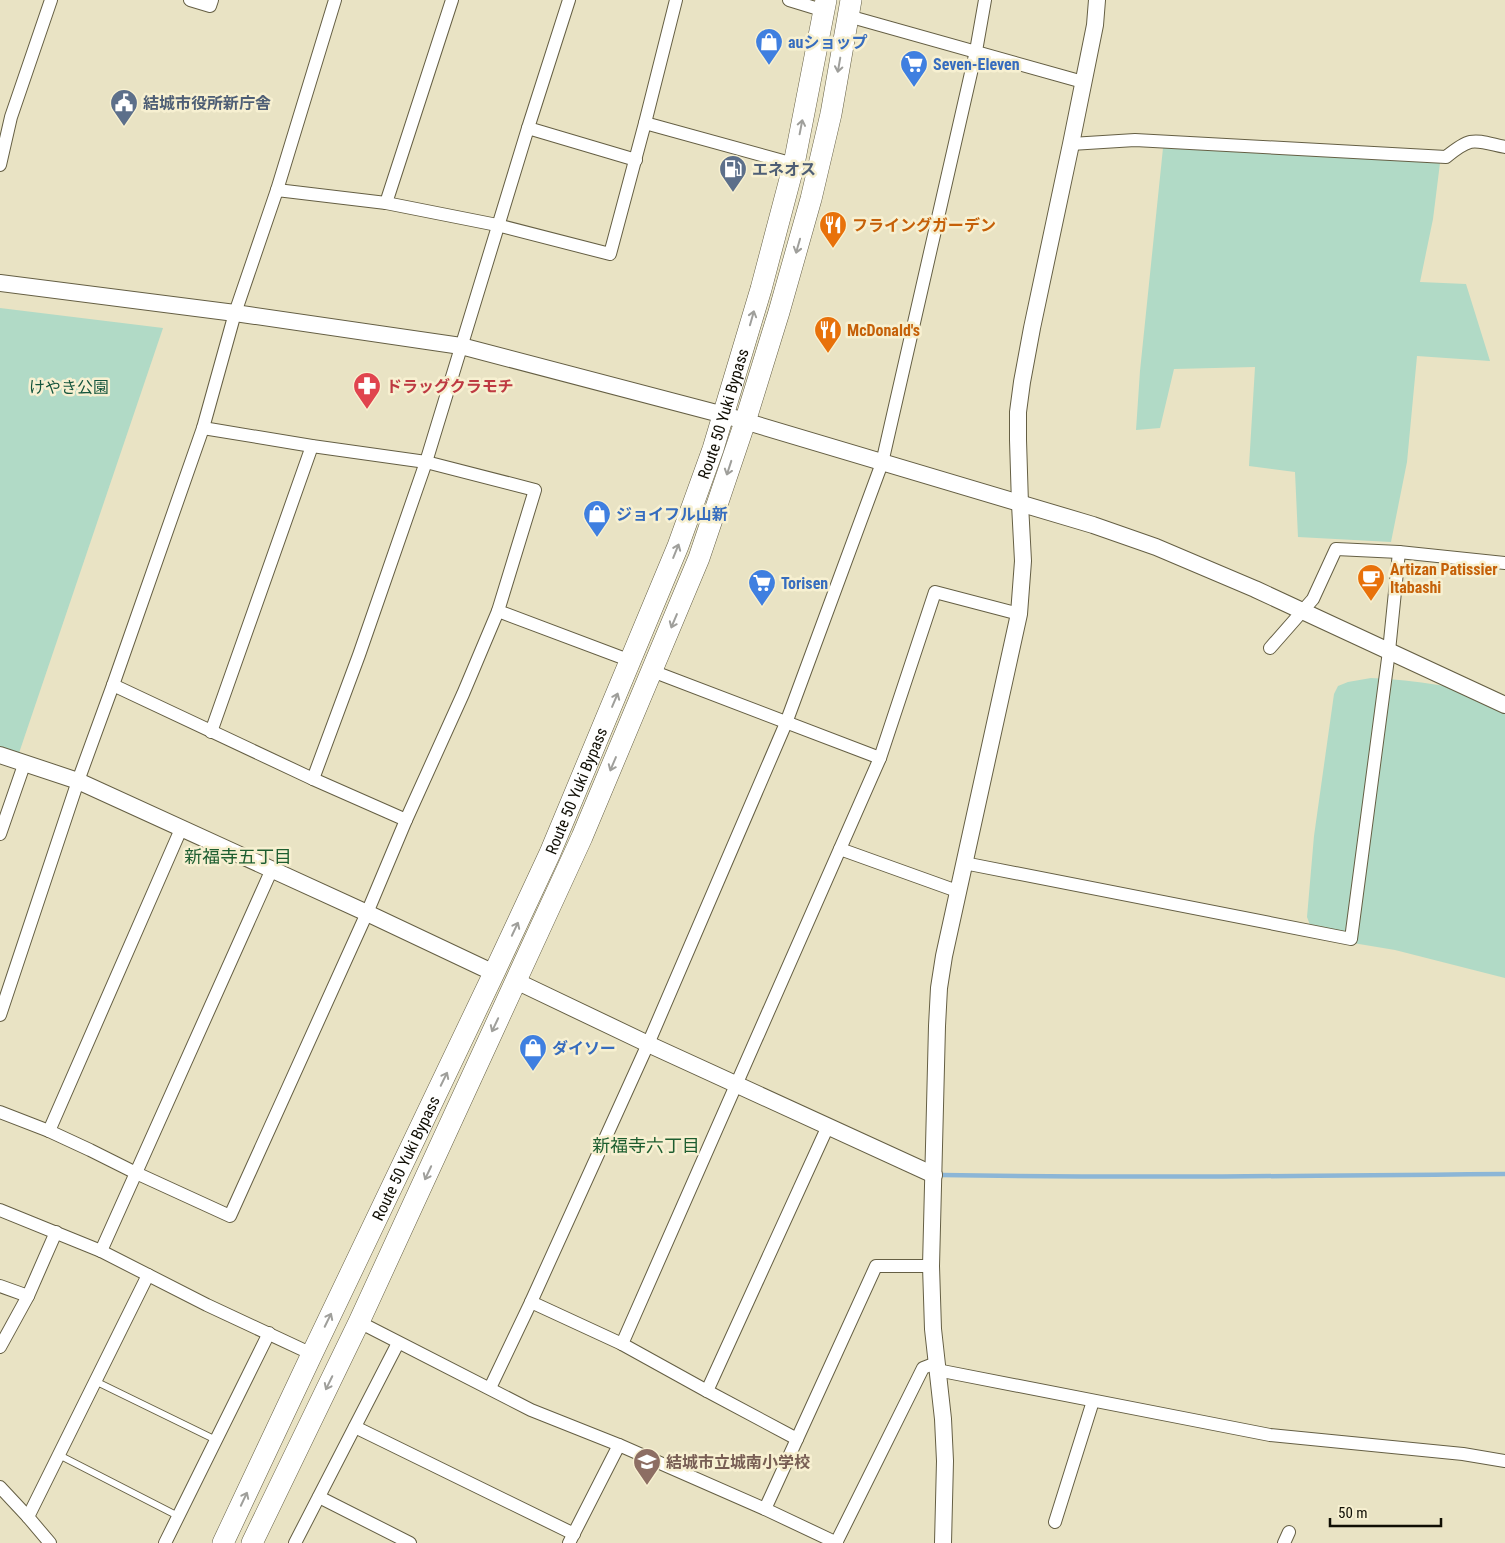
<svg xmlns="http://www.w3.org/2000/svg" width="1505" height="1543" font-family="'Roboto Condensed','Noto Sans JP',sans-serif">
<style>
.green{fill:#b1dac6}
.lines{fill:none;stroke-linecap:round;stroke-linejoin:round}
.stream{stroke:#8cb6d6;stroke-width:4.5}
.service-casing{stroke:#655f44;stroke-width:8}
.minor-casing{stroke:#655f44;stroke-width:14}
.tertiary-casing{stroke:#655f44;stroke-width:18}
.trunk-casing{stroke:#655f44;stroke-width:22}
.service{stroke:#fff;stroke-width:6}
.minor{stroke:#fff;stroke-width:12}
.tertiary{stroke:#fff;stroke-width:16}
.trunk{stroke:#fff;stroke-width:21}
.oneway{stroke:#9f9f9b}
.labels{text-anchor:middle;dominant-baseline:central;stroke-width:5;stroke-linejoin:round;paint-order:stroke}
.shop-label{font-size:16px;font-weight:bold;fill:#366cbe;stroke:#f7f0d1;text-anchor:start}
.service-label{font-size:16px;font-weight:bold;fill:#4e5e75;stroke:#f7f0d1;text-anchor:start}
.food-label{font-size:16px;font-weight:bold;fill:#c56008;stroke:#f7f0d1;text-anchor:start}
.health-label{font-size:16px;font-weight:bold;fill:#be3a42;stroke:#f7f0d1;text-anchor:start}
.park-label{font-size:16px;fill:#15553d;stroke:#f7f0d1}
.street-label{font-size:16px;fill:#100e04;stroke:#f7f0d1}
.education-label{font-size:16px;font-weight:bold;fill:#785e54;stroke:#f7f0d1;text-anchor:start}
.neighbourhood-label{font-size:18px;fill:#1e5e30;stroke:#f7f0d1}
</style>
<rect width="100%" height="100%" fill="#e9e3c4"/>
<g class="green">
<polygon points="1163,148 1440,163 1433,219 1420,282 1466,284 1490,361 1417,356 1407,462 1391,542 1298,537 1295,472 1249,466 1255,367 1174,369 1160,428 1136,430 1140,371"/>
<polygon points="0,308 163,328 18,756 0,750"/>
<path d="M1371,678C1416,680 1461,687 1505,700V978L1395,950L1335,940L1310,925L1307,917L1314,836L1334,694L1338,686L1348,682Z"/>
</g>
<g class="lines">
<path class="stream" d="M942,1175C1130,1178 1317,1176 1505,1174"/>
<defs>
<g id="service">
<polyline points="95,1381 216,1440"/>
<polyline points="59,1455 178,1516"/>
</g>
<g id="minor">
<polyline points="190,0 210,6 212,0"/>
<polyline points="569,0 528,128 636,160"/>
<polyline points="789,0 825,11"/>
<polyline points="848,16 1083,82"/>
<polyline points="645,123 794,164"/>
<path d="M1071,144L1135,140L1446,157C1472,136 1473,140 1505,147"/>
<polyline points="0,165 11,117 51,0"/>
<polyline points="277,190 335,0"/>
<polyline points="386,203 452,0"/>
<polyline points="498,611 631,661"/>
<polyline points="1270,648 1313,599 1336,549 1399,552 1505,563"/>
<polyline points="652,671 880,758"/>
<polyline points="113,685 313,779 406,820"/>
<polyline points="211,732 312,446"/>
<polyline points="313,779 359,655 426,462 528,128"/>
<polyline points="0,834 25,762"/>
<polyline points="840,849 957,891"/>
<polyline points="964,863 1351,939 1389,651 1399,552"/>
<polyline points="0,1015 78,781 113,685 203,428 235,313 277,190 386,203 497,225 610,254 645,123 676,0"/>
<polyline points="0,1112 49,1131 90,1150 136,1173 230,1216 367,913 406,820 463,694 498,611 535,490 426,462 312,446 203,428"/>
<polyline points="828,1126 707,1391 622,1344 531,1302 648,1044 786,723 882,463 976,51 985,0"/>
<polyline points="49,1131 181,829"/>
<polyline points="0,1210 101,1251 207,1305 312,1354"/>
<polyline points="101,1251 272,869"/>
<polyline points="0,1286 28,1296"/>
<polyline points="359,1322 531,1410 619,1445 765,1509 837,1543"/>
<polyline points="622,1344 880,758 935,592 1019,614"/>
<polyline points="0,1347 28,1296 56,1232"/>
<polyline points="937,1370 1270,1435 1463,1454 1505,1461"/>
<polyline points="490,1388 531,1302"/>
<polyline points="707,1391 797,1439"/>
<polyline points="355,1427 574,1534"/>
<polyline points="0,1487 28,1517 50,1543"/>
<polyline points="319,1497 410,1543"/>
<polyline points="765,1509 876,1266 931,1266"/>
<polyline points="28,1517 148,1275"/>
<polyline points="1055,1522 1093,1401"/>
<polyline points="165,1543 269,1333"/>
<polyline points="295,1543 398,1343"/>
<polyline points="569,1543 619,1445"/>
<polyline points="836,1543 923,1368 936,1363"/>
<polyline points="1284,1543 1289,1532"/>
</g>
<g id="tertiary">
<polyline points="0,283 235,313 461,346 724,415 1093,525 1156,547 1255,589 1505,705"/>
<polyline points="0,755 78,781 367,913 494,973"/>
<polyline points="516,981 648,1044 934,1175"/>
<polyline points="943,1543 945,1461 943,1419 933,1329 931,1266 937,1026 939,988 944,956 1019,614 1023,561 1020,504 1018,440 1018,412 1022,382 1032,328 1071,144 1095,25 1097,0"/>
</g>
<g id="trunk">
<path id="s1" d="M223,1543L312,1354L494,973L550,853L678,546L713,449L761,289L794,164L826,0"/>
<polyline points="252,1543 359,1322 582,837 699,558 745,422 779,312 811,199 831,114 851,0"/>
</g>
</defs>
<use href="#service" class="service-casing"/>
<use href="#minor" class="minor-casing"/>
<use href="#tertiary" class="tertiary-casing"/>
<use href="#trunk" class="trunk-casing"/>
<use href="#service" class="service"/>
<use href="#minor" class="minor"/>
<use href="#tertiary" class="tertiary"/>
<use href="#trunk" class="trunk"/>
</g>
<defs><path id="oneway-shaft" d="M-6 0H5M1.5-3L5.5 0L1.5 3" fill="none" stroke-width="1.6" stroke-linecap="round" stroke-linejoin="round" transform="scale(1.25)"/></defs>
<g class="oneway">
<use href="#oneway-shaft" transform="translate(839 65) rotate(100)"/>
<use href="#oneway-shaft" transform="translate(801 127) rotate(-79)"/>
<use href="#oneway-shaft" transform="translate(798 246) rotate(106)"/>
<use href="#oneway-shaft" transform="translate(752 318) rotate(-74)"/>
<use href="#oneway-shaft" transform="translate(729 468) rotate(108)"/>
<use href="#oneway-shaft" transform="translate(676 551) rotate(-68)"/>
<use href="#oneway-shaft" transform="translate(674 621) rotate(113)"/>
<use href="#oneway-shaft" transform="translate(615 700) rotate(-67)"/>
<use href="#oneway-shaft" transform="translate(613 764) rotate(113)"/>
<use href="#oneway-shaft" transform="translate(515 929) rotate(-65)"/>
<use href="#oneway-shaft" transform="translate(495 1025) rotate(115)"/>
<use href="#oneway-shaft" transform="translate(444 1079) rotate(-64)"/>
<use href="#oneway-shaft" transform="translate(428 1173) rotate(115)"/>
<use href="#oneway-shaft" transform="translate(328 1320) rotate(-64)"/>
<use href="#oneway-shaft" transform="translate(329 1383) rotate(116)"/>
<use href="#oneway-shaft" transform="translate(244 1499) rotate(-65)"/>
</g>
<defs>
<symbol id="shop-pin" viewBox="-11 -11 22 30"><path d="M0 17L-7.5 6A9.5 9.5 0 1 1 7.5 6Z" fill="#3f7fe0" stroke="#f7f0d1"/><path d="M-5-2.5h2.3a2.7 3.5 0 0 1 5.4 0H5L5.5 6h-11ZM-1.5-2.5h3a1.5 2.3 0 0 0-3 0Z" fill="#fff"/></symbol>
<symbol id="supermarket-pin" viewBox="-11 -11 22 30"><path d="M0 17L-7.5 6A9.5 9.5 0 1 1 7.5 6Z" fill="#3f7fe0" stroke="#f7f0d1"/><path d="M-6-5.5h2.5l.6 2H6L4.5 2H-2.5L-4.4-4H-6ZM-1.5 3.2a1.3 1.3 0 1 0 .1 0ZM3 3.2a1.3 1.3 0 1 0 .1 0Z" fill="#fff"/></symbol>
<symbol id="civic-pin" viewBox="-11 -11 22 30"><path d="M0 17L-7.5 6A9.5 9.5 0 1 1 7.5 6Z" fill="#5c6f8a" stroke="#f7f0d1"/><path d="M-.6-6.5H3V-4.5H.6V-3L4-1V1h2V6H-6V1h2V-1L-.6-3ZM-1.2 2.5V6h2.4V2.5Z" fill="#fff"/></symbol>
<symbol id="fuel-pin" viewBox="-11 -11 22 30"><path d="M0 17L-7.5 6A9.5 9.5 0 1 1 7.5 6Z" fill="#5c6f8a" stroke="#f7f0d1"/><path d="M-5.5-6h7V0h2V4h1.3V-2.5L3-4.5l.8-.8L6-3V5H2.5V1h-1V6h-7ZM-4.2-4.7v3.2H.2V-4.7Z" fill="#fff"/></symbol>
<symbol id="restaurant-pin" viewBox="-11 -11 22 30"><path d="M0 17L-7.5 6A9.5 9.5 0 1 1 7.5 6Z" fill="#e8710a" stroke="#f7f0d1"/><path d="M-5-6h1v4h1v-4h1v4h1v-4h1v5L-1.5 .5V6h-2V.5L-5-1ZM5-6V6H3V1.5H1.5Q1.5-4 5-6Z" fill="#fff"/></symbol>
<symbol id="pharmacy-pin" viewBox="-11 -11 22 30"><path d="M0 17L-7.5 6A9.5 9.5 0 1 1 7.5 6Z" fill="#e0444e" stroke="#f7f0d1"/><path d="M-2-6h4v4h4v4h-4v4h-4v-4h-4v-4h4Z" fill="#fff"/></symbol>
<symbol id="cafe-pin" viewBox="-11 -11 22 30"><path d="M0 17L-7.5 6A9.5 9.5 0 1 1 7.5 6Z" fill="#e8710a" stroke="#f7f0d1"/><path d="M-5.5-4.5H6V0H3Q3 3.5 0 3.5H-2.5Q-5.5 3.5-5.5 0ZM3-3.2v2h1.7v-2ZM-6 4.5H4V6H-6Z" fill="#fff"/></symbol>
<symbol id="school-pin" viewBox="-11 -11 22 30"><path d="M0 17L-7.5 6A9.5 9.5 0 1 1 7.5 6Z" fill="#8d6e63" stroke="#f7f0d1"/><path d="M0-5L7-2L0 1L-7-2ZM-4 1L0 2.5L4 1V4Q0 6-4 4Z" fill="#fff"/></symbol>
</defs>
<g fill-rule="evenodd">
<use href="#shop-pin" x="753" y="26" width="32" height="43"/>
<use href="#supermarket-pin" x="898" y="48" width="32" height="43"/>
<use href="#civic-pin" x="108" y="87" width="32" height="43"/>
<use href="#fuel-pin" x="717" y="153" width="32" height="43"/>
<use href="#restaurant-pin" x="817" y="209" width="32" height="43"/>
<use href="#restaurant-pin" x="812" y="314" width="32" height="43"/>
<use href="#pharmacy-pin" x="351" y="370" width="32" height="43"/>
<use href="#shop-pin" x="581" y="498" width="32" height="43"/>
<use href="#cafe-pin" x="1355" y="562" width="32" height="43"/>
<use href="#supermarket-pin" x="746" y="567" width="32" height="43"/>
<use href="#shop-pin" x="517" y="1032" width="32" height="43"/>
<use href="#school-pin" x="631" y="1446" width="32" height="43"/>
</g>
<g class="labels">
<g class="shop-label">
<text x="788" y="42">auショップ</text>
<text x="933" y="64">Seven-Eleven</text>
<text x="616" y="514">ジョイフル山新</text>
<text x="781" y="583">Torisen</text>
<text x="552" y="1048">ダイソー</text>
</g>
<g class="service-label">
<text x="143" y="103">結城市役所新庁舎</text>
<text x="752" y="169">エネオス</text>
</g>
<g class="food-label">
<text x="852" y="225">フライングガーデン</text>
<text x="847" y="330">McDonald's</text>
<text x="1390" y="569">Artizan Patissier<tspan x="1390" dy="18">Itabashi</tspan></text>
</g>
<g class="health-label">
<text x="386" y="386">ドラッグクラモチ</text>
</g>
<g class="park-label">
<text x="69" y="387">けやき公園</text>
</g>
<g class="street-label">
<text stroke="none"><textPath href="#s1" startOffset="1236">Route 50 Yuki Bypass</textPath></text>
<text stroke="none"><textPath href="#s1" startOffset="831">Route 50 Yuki Bypass</textPath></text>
<text stroke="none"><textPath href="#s1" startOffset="426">Route 50 Yuki Bypass</textPath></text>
</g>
<g class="education-label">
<text x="666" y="1462">結城市立城南小学校</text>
</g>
<g class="neighbourhood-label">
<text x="238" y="856">新福寺五丁目</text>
<text x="646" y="1145">新福寺六丁目</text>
</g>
</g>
<path d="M1330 1518v8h111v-8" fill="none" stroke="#100e04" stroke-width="2.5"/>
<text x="1338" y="1518" font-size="15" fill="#100e04" stroke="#f7f0d1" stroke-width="4" paint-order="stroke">50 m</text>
</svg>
